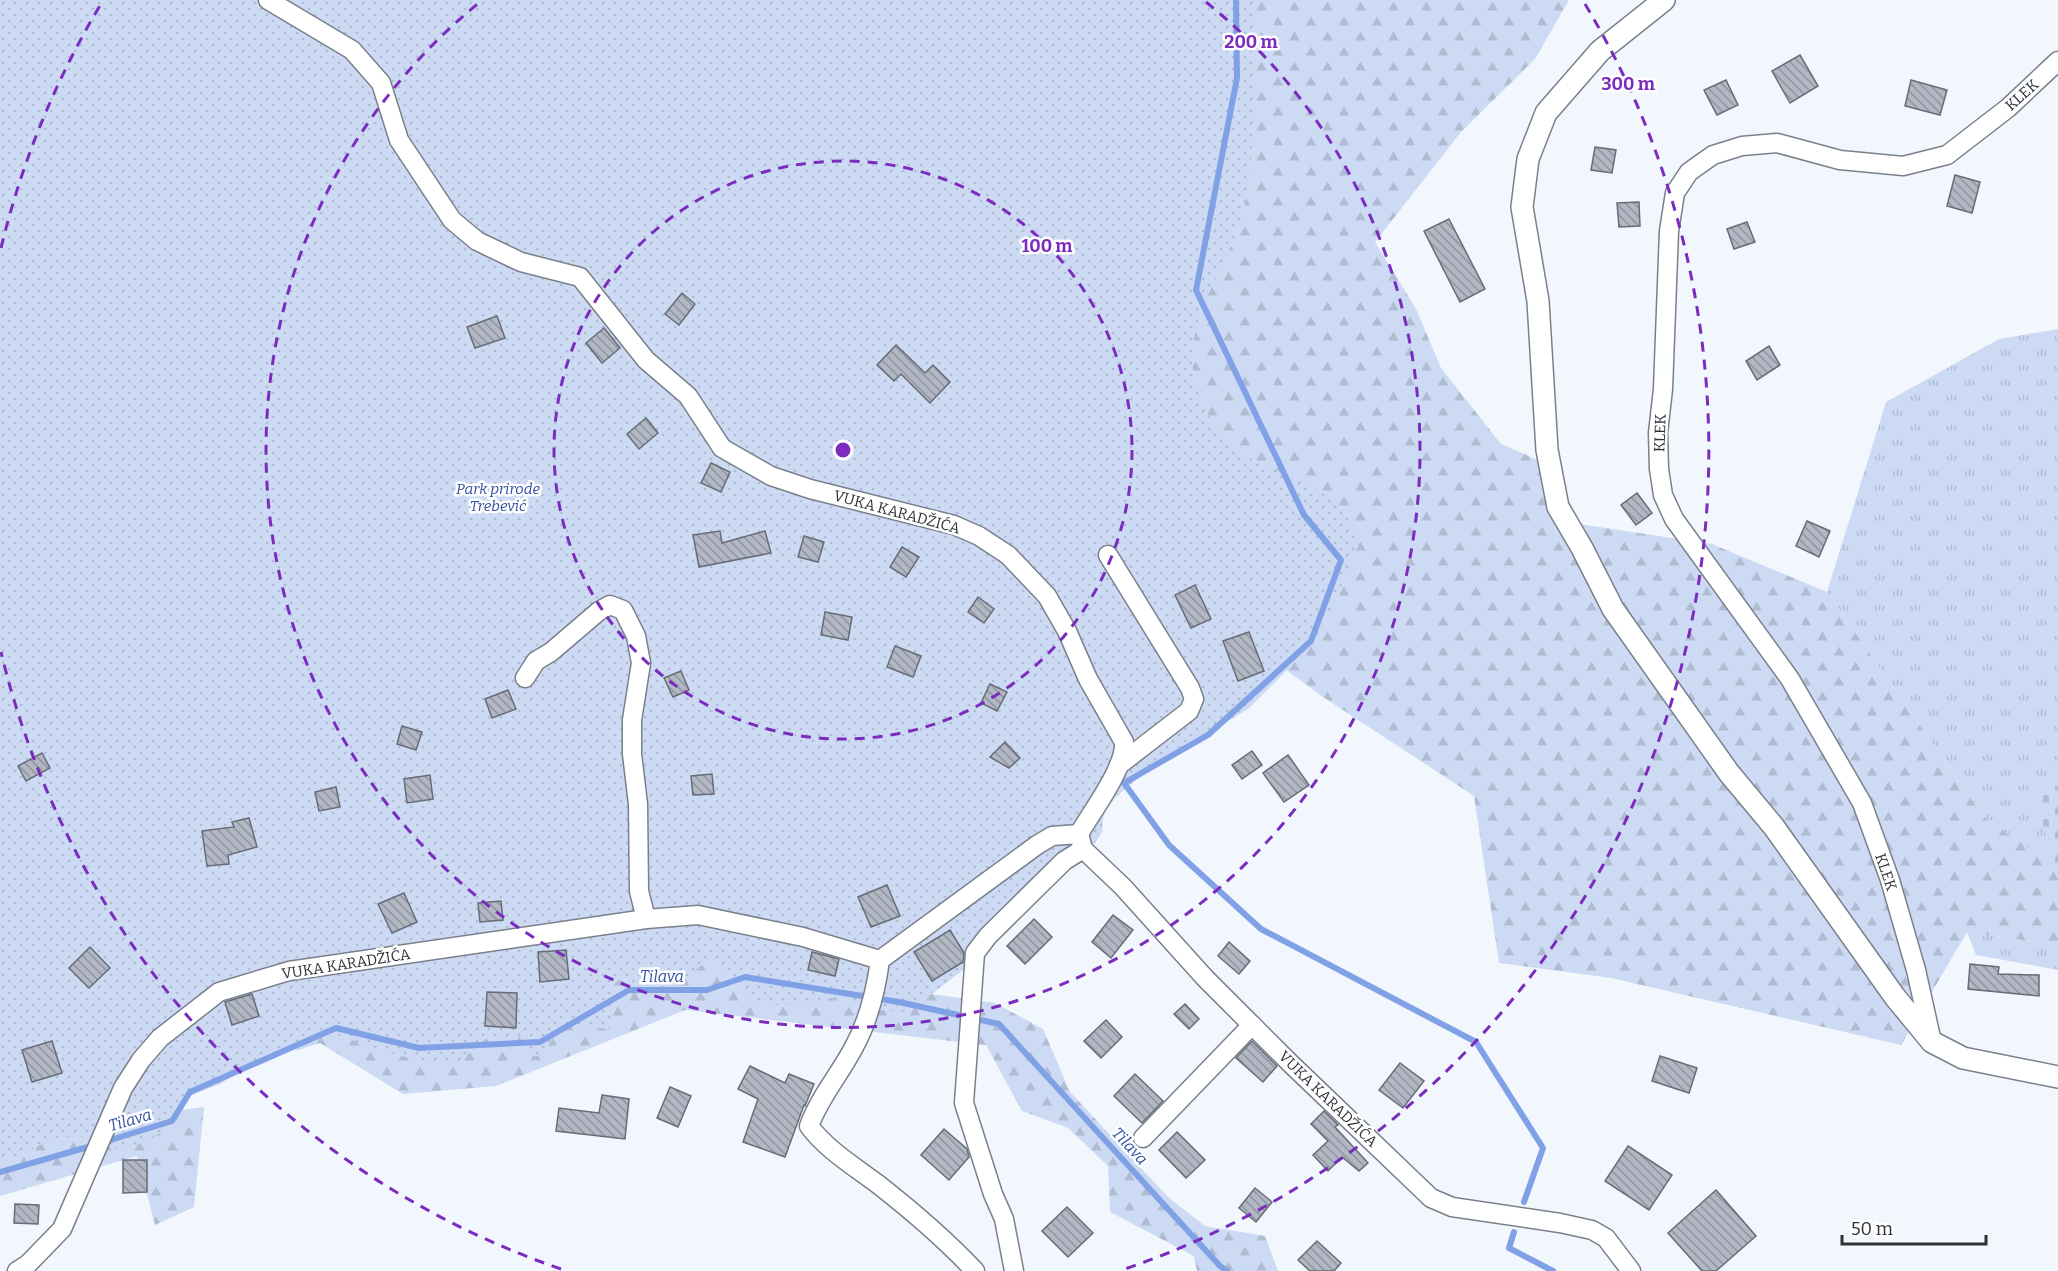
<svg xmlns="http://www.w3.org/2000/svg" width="2058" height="1271" font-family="Bitter,serif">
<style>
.grass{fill:url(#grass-tufts)}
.forest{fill:url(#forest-firs)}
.cemetery{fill:url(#cemetery-stones)}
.park{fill:url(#park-dots)}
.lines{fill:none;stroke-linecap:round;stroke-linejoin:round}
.stream{stroke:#81a1e6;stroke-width:6}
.building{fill:url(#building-back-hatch);stroke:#676c77;stroke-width:1.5}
.minor-casing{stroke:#7a808b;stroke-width:21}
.tertiary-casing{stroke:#7a808b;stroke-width:24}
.minor{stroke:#fff;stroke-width:18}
.tertiary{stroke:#fff;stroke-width:21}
.ring{fill:none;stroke:#7b2cbf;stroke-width:3;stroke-dasharray:10 8}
.labels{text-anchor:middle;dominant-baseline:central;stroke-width:5;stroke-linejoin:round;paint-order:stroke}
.street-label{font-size:15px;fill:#2e3136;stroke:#fff}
.park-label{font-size:15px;font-style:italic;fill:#2e4e9f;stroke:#fff}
.water-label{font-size:16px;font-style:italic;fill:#3050a1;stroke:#fff}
.centre{fill:#7b2cbf;stroke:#fff;stroke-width:3}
.ring-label{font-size:18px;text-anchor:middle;font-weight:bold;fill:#7b2cbf;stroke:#fff;stroke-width:5;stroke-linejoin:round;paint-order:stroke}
</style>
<defs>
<pattern id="grass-tufts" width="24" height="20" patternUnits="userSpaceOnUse" patternTransform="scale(1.5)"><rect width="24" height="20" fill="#cddaf4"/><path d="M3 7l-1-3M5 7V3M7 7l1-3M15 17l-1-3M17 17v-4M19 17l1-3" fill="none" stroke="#b0bcd2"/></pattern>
<pattern id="forest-firs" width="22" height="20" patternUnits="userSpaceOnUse" patternTransform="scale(1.5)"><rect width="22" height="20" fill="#cddaf4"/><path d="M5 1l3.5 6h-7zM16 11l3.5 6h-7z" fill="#b0bcd2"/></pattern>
<pattern id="cemetery-stones" width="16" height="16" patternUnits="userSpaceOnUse" patternTransform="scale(1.5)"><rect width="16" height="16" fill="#cddaf4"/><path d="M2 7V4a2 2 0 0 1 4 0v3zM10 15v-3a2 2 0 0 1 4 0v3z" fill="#b0bcd2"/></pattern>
<pattern id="park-dots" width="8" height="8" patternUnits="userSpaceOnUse" patternTransform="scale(1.5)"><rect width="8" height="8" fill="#cddaf4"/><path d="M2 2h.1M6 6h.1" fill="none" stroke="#b0bcd2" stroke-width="1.8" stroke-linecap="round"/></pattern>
<pattern id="building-back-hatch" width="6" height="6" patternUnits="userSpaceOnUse" patternTransform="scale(1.5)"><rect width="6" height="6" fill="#b1b7c3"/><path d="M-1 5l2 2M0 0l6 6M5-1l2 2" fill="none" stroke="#90959f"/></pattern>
</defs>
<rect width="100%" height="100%" fill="#f2f6fd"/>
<g class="grass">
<polygon points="2058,329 2058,869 2057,869 1983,816 1827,592 1886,402 1999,339"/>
<polygon points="1967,932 2058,945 2058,970 1976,955"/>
</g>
<g class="forest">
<polygon points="0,0 1569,0 1535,59 1461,132 1375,242 1416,309 1441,368 1501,444 1554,467 1579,524 1712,544 1827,592 1983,816 2058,869 2058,945 1967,932 1901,1045 1611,978 1499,963 1474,796 1323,697 1213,616 0,801"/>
<polygon points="633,947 762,970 995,1003 1043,1029 1070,1092 1169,1198 1205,1226 1265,1236 1278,1271 1197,1271 1194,1256 1110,1212 1108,1166 1068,1128 1022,1111 986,1045 685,1010 496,1086 403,1094 320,1043 295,1051 323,1012"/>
<polygon points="204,1107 194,1207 155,1225 137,1156 0,1196 0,1135"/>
</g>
<polygon class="cemetery" points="2058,786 2058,869 2057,869 2033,794"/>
<path class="park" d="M0,0H1255C1254,42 1254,85 1253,127C1251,158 1250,187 1242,217C1225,273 1174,332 1199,393C1206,412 1218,437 1236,449C1279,480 1348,482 1358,546L1328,618L1314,641L1298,659L1248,709L1166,759L1127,787L1114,799L1105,812L1103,818L1102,832L1095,843L1081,853L984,954L908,1012L865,1009L837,994L834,998C814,1000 779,1010 761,1002C745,996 724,961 712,961C703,961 684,981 674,986C657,993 637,979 619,980C603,990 617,1014 610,1029L564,1025L560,1027L542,1056H534L520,1037C508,1037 494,1036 483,1040C472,1045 468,1059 455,1063C432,1070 352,1040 326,1031L265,1056L220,1084L187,1097L162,1132L144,1142L129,1147L117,1149L97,1144L80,1136L54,1138L29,1151L12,1157L0,1158Z"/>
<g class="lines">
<g class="stream">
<polyline points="1236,0 1237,78 1196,290 1304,515 1341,560 1311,641 1208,735 1124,783 1169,845 1261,929 1476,1042 1543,1148 1524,1202"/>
<polyline points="104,1142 172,1121 190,1092 336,1028 419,1048 540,1042 629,990 707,990 745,977 899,1002 999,1024 1220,1266 1227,1271"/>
<polyline points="0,1172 95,1145"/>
<polyline points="1514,1232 1509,1248 1553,1271"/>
</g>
</g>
<g class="building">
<polygon points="1800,55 1818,86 1790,103 1772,71"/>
<polygon points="1726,80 1738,105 1717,115 1704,90"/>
<polygon points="1911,80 1947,90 1940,115 1905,106"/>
<polygon points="1595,147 1616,150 1612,173 1591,170"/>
<polygon points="1955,175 1980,182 1972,213 1947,206"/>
<polygon points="1639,202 1640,226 1619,227 1617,203"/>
<polygon points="1449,219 1485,289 1460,302 1424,231"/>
<polygon points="1747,222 1755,242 1734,249 1727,229"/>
<polygon points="682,293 695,304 679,325 665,314"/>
<polygon points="497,316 505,338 475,348 467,327"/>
<polygon points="604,328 620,348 602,363 586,343"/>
<polygon points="896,345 925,373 933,365 950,382 930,403 901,374 894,381 877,365"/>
<polygon points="1769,346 1780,365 1757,380 1746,361"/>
<polygon points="646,418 658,433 639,449 627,434"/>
<polygon points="711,463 730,472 721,492 701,483"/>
<polygon points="1637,493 1652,513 1636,525 1621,505"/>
<polygon points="1807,521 1830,531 1819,557 1796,546"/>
<polygon points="720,531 722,543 765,531 771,553 699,567 693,535"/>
<polygon points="804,536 824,542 818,562 798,557"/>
<polygon points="902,547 919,557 906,577 890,567"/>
<polygon points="1195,585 1211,619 1191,628 1175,595"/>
<polygon points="978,597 994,609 984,623 968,612"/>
<polygon points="825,612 852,617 848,640 821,635"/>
<polygon points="1249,632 1264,671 1238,681 1223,641"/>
<polygon points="895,646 921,656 913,677 887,667"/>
<polygon points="681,671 689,690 673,697 664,678"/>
<polygon points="990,684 1007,692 997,711 981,703"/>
<polygon points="508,690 516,709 492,718 485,699"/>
<polygon points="402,726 422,732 416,750 397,744"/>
<polygon points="1005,742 1020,758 1009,768 990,757"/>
<polygon points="1252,751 1262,765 1242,779 1232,765"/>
<polygon points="42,753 50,768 26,781 18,766"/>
<polygon points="1288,755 1309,785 1284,802 1263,773"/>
<polygon points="712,774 714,794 693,795 691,776"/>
<polygon points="430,775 433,799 407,803 404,779"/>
<polygon points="336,787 340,807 319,811 315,792"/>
<polygon points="249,818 257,847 228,855 229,864 207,866 202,831 234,827 232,822"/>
<polygon points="887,885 900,916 871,927 858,897"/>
<polygon points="404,893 417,922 392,933 378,904"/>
<polygon points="501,901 503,920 480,922 478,903"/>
<polygon points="1113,915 1133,930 1111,958 1092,942"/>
<polygon points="1034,919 1052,937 1025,964 1007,946"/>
<polygon points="950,930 964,953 963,962 932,981 914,952"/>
<polygon points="1229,942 1250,961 1239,974 1218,956"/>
<polygon points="90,947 110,968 89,988 69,968"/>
<polygon points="566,950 569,979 540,982 538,952"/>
<polygon points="812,952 839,959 835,976 808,970"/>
<polygon points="1970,964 1999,967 1998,974 2039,975 2039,996 1968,989"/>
<polygon points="487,992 517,993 516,1028 485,1026"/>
<polygon points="252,994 259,1016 232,1025 225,1002"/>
<polygon points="1185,1004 1199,1019 1189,1029 1174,1014"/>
<polygon points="1106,1020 1122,1037 1101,1058 1084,1041"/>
<polygon points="52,1041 62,1073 32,1082 22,1050"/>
<polygon points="1252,1041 1277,1066 1263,1082 1236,1058"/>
<polygon points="1660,1056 1697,1068 1689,1093 1652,1081"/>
<polygon points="1400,1063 1424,1081 1403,1108 1379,1090"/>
<polygon points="750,1066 785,1083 789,1074 814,1084 805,1106 804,1105 785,1157 743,1142 758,1099 738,1089"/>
<polygon points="1135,1074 1163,1101 1142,1123 1114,1096"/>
<polygon points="670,1087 691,1096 678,1127 657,1118"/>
<polygon points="602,1095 629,1099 625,1139 556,1131 559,1108 599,1113"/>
<polygon points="1324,1111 1338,1125 1335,1127 1368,1163 1359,1171 1342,1157 1328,1171 1313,1155 1328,1141 1311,1124"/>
<polygon points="944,1129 967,1149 969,1157 949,1180 921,1155"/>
<polygon points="1177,1132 1205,1160 1186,1178 1159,1150"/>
<polygon points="1628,1146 1672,1175 1649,1210 1605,1181"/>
<polygon points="123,1160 147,1160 147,1192 123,1193"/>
<polygon points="1255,1188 1272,1202 1256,1222 1239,1208"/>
<polygon points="1716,1190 1756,1236 1716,1271 1702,1271 1668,1233"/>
<polygon points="15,1204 39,1205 38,1224 14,1223"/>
<polygon points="1067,1207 1093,1233 1068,1257 1042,1231"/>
<polygon points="1317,1241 1341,1263 1334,1271 1310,1271 1298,1260"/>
</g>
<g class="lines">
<defs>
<g id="minor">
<path d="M268,0L352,50L381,83L399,140L452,220L477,241L521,262L580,277L646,360L688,396L722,448L771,476L810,489L954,525L979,536L1008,555L1047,596L1067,631L1088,679L1124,742C1126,767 1092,811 1079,834"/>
<polyline points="1108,555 1190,688 1194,699 1189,711 1119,765"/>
<polyline points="525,678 536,661 551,652 599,611 610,605 623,610 636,636 641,663 632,720 632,754 638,804 639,891 646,919"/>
<path d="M880,960C876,990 869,1019 855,1045C841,1073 820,1096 809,1126C827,1150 855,1167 879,1185C912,1211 946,1240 975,1271"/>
<polyline points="1932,1042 1916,970 1890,880 1862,803 1790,679 1674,519 1663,495 1659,469 1658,433 1663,389 1669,231 1675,193 1689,172 1713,155 1742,146 1777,143 1840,160 1903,166 1947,155 2008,108 2058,61"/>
<polyline points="1143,1138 1252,1025"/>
<polyline points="17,1271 28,1264 62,1229 123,1088 141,1060 160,1038 219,992 289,971 646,919 698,915 803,937 880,960 1037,845 1052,836 1079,834 1083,849 1123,887 1205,978 1290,1063 1431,1198 1452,1207 1560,1223 1592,1230 1606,1238 1631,1271"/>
<polyline points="1014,1271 1004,1219 993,1194 964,1103 975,953 988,936 1064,861 1083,849"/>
</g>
<polyline id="tertiary" points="1664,0 1600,51 1546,113 1528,159 1522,207 1538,301 1547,450 1558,507 1582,548 1613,609 1729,773 1774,827 1895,997 1932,1042 1963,1058 2058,1077"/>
</defs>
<use href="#minor" class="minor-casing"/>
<use href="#tertiary" class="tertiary-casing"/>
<use href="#minor" class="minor"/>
<use href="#tertiary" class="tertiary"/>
</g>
<g class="ring">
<circle cx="843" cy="450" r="289"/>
<path d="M1206 2A577 577 0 1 1 480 2"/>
<path d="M561 1269A866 866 0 0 1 1 652M1 248A866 866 0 0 1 101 4M1585 4A866 866 0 0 1 1125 1269"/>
</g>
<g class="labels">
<g class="street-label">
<text transform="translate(2022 95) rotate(-42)">KLEK</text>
<text transform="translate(1660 433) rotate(-88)">KLEK</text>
<text transform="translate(897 512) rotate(15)">VUKA KARADŽIĆA</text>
<text transform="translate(1886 872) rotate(71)">KLEK</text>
<text transform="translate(346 964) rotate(-9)">VUKA KARADŽIĆA</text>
<text transform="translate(1328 1099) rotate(44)">VUKA KARADŽIĆA</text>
</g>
<g class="park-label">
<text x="498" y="489">Park prirode<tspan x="498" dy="17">Trebević</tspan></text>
</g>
<g class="water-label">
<text x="662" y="976">Tilava</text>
<text transform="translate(130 1120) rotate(-16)">Tilava</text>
<text transform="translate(1130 1146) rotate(47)">Tilava</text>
</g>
</g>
<circle cx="843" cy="450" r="9" class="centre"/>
<g class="ring-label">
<text x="1251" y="48">200 m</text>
<text x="1628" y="90">300 m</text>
<text x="1047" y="252">100 m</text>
</g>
<path d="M1842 1235v9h144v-9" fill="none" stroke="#2e3136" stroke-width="3"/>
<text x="1851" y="1235" font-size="18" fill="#2e3136" stroke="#ffffff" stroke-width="4.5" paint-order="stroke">50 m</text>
</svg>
